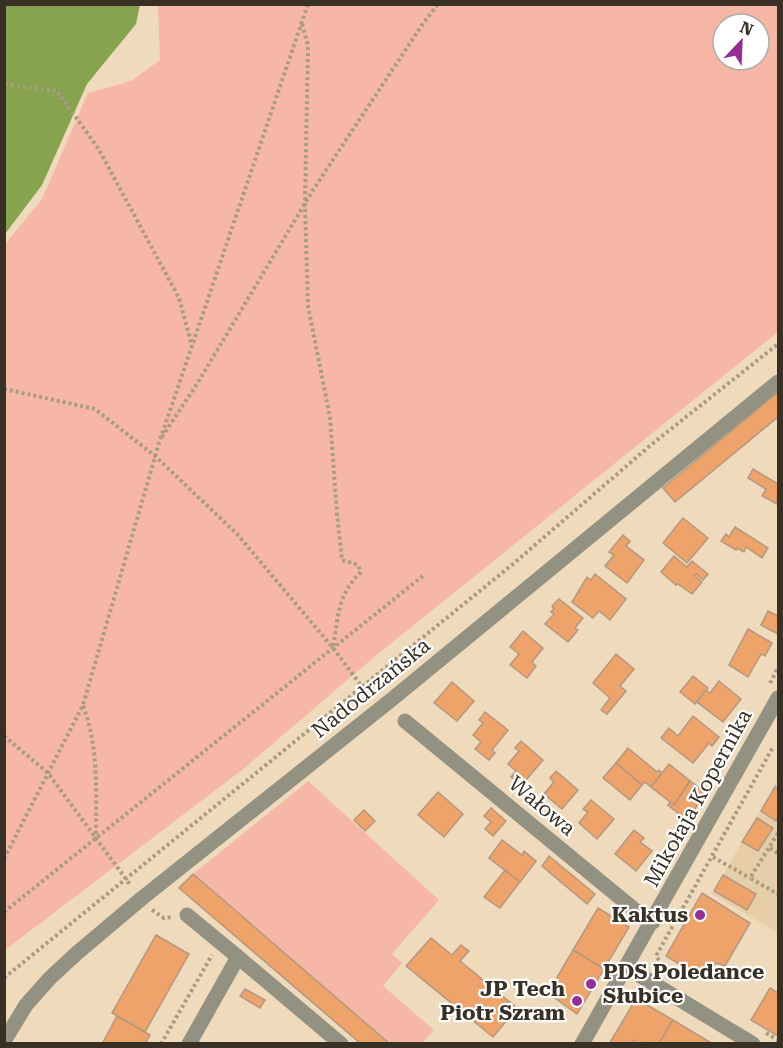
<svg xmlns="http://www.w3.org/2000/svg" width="783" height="1048" font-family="'Roboto Serif',serif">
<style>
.built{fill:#e6cfa8}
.green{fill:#f6b7a7;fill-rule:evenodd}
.water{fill:#87a34f}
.building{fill:#eda369;stroke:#b59781;stroke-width:1.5}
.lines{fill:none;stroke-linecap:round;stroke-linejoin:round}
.path{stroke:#aa9b83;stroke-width:4;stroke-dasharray:3 3;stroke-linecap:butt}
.minor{stroke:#929182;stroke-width:15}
.poi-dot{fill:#942e93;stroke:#fff;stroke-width:2}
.labels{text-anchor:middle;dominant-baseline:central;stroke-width:4.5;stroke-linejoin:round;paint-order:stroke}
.street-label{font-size:21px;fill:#383024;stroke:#fff}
.poi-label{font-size:21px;font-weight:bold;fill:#383024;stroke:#fff;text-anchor:end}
</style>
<rect width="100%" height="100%" fill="#efdbbc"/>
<polygon class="built" points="778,779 778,933 712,894"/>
<g class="green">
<path d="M158,5H778V332L373,658L242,770L5,950V244L42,199L88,93L131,81L160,60ZM723,24H759V60H723Z"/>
<polygon points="308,781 439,900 392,954 402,963 383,986 434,1030 422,1043 390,1043 193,874"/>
</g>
<polygon class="water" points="5,4 140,5 136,24 87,84 42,185 5,234"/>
<g class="building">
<polygon points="778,392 778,417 675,502 663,488"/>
<polygon points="753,469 778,484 777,504 762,496 766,489 748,478"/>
<polygon points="683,518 708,538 687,563 663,543"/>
<polygon points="735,527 768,548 762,558 746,547 744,552 737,548 736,550 721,541 726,534 729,537"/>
<polygon points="623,535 630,541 626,546 644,560 627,583 605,566 614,555 609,552"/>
<polygon points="674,556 687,567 692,561 708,574 703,580 696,574 694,575 702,582 692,594 678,584 676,585 661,572"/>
<polygon points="595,574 626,599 610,620 599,611 593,618 572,602 587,577 591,580"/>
<polygon points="559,599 583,618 575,628 578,630 568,642 545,624 554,614 551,612 554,609 552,606"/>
<polygon points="768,611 778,616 778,634 761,625"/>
<polygon points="748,629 772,643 765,656 761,654 748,677 729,665"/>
<polygon points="523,631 543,648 532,662 536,666 527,678 510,665 519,654 510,647"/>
<polygon points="616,654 634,669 620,686 626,691 607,714 601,710 610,698 593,683"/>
<polygon points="693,676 708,688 695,704 680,692"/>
<polygon points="719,681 741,699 723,722 697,702 706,690 710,693"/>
<polygon points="452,682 474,701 457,721 434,703"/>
<polygon points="485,712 508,730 492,750 495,753 489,760 475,749 481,742 473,735 483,723 479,720"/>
<polygon points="693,716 719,737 712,746 709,743 693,763 661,738 669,728 678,736"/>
<polygon points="521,741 543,760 521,786 511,777 516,771 508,764 519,751 515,748"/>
<polygon points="628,748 657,772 659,770 662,773 651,787 645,782 642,785 616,763"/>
<polygon points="616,763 642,785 630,800 603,778"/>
<polygon points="669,764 690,781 674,805 651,787"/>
<polygon points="556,771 578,790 562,809 544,794 554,782 550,778"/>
<polygon points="690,781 705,792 688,821 668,805 670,802 674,805"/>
<polygon points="775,787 778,790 778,817 776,821 761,811"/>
<polygon points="438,792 463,814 444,837 418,815"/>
<polygon points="591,800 614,819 597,839 579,823 588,812 583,809"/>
<polygon points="491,808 506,821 493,836 485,829 491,822 484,816"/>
<polygon points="364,810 375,821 365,831 354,820"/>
<polygon points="757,818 773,828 758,851 742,842"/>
<polygon points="634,830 644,838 640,842 652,851 636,871 615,854"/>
<polygon points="502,840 522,855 524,851 536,861 520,882 489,858"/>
<polygon points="549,856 595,894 587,904 542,866"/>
<polygon points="505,870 520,882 500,908 484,897"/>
<polygon points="193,874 390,1044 361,1044 179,888"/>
<polygon points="723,875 756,894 747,910 714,891"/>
<polygon points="702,893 750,923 725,966 716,963 705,980 666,956"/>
<polygon points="598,908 629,927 604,969 573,950"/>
<polygon points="156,935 189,954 145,1032 112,1013"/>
<polygon points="431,938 452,955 461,945 469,951 460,961 517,1008 493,1037 406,966"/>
<polygon points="573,950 604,969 577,1014 548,993"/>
<polygon points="770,988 778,993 778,1036 751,1020"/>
<polygon points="245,989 265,1000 260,1008 240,996"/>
<polygon points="642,1002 673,1020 659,1044 646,1042 645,1044 639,1044 633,1040 631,1044 609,1044 633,1004"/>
<polygon points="117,1016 150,1035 145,1044 102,1044"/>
<polygon points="673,1020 713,1044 659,1044"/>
</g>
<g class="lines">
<g class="path">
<path d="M302,24L308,45L305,204L308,306L330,417L337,514L342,560L358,565L361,572C337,595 338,618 333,648"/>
<polyline points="5,84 57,91 98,148 179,298 192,346"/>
<polyline points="4,389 95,409 155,456 237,534 333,648 369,696"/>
<polyline points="162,437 197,384 313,190 422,25 438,4"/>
<polyline points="770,683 778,668"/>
<path d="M83,706C99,745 96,796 96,838"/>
<polyline points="4,736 48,773 131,886"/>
<polyline points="778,833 750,878 778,894"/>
<polyline points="770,848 778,853"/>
<polyline points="713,857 750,878"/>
<polyline points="4,859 83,705 159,443 308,4"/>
<polyline points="152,910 164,918 172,917"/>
<polyline points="4,912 424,575"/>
<polyline points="666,970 656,956 773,747"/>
<polyline points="4,978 513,564 652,444 778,344"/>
<polyline points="766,1033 778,1040"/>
<polyline points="161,1044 212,955"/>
</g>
<g class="minor">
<polyline points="405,721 635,910 653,922"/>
<polyline points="187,915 238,957"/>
<polyline points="626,967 753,1044"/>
<polyline points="4,1041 26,1005 50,978 77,953 141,899 391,700 778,382"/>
<polyline points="189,1044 238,957 341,1044"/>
<polyline points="582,1044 778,698"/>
</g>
</g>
<g class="poi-dot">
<circle cx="700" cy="915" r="6"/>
<circle cx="591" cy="984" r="6"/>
<circle cx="577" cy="1001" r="6"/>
</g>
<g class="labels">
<g class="street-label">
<text transform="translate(371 688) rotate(-39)">Nadodrzańska</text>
<text transform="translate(698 798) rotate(-61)">Mikołaja Kopernika</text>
<text transform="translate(542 806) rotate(40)">Wałowa</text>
</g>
<g class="poi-label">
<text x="688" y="915">Kaktus</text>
<text x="603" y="972" text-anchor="start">PDS Poledance<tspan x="603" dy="24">Słubice</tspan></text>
<text x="565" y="989">JP Tech<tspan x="565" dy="24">Piotr Szram</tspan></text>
</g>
</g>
<rect width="783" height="1048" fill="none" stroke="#383024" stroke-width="12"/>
<g transform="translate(741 42) rotate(23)"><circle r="28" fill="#ffffff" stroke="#afaca7" stroke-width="1.5"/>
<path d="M0-4.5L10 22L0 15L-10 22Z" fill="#942e93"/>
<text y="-9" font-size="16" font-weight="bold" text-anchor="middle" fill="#383024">N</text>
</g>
</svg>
